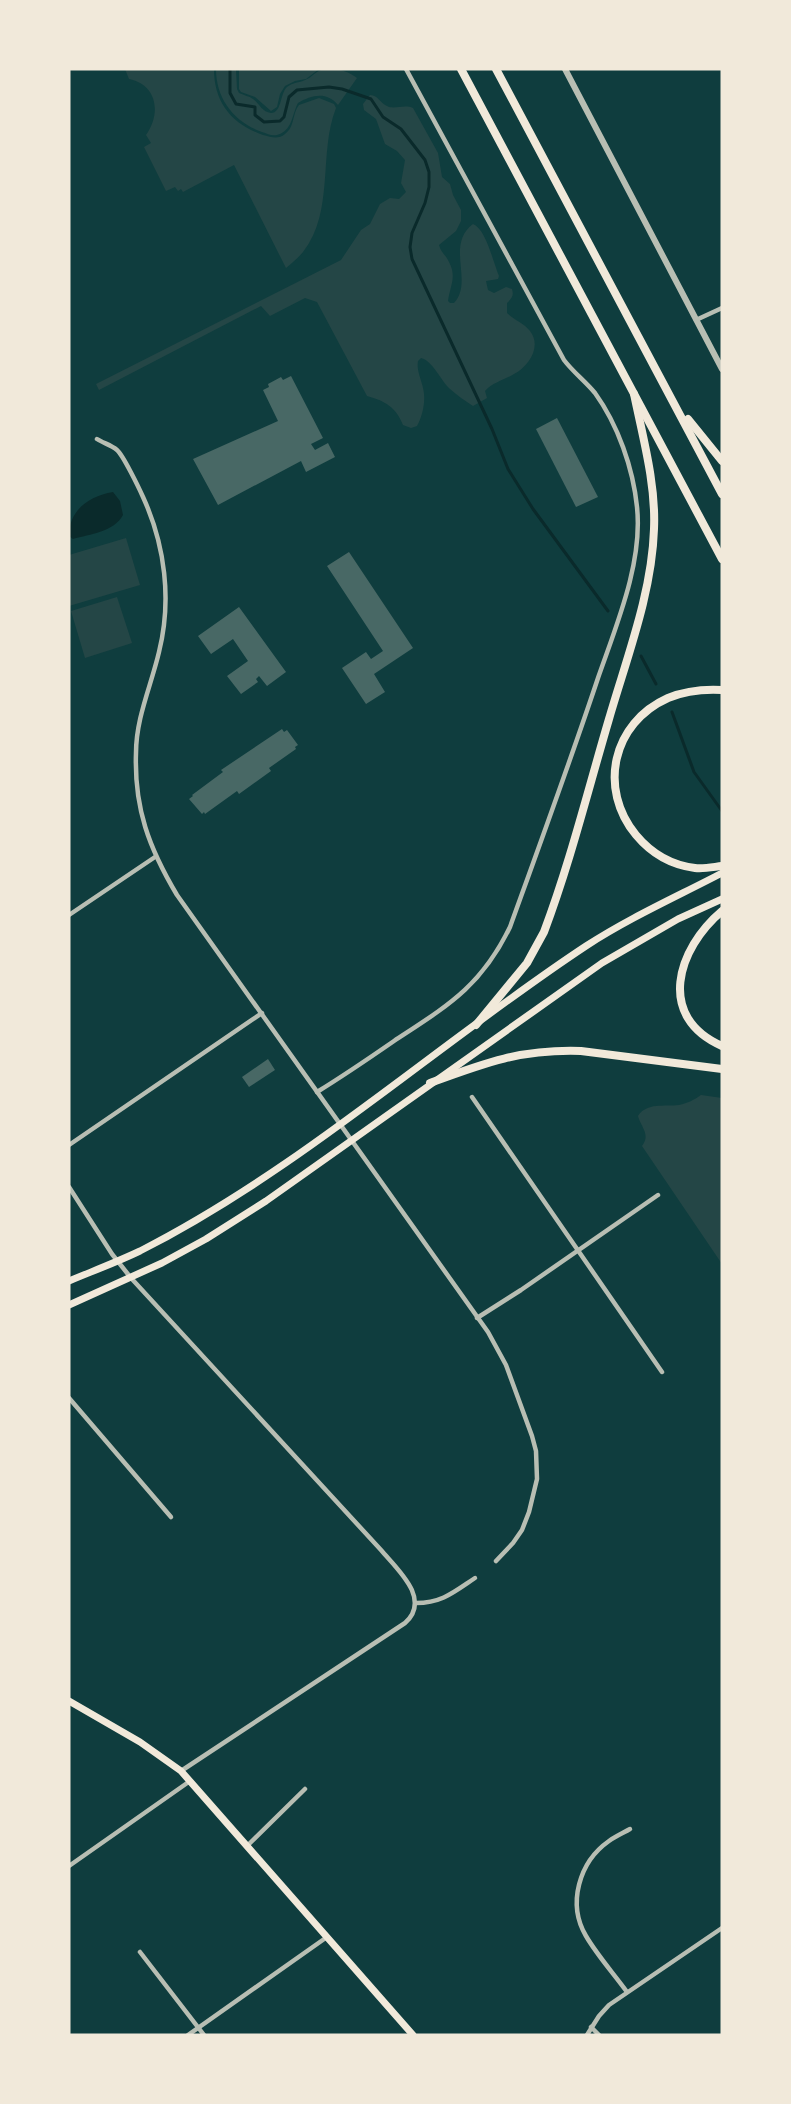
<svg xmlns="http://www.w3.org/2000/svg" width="791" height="2104" font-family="'Open Sans',sans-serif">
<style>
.green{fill:#244646}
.water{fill:#0a2a2b}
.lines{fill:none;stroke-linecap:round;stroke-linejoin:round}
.stream{stroke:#0a2a2b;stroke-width:3}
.building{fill:#486865}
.minor{stroke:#b8beb3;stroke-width:4.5}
.tertiary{stroke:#b8beb3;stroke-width:6}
.secondary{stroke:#f1e9da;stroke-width:7}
.motorway{stroke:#f1e9da;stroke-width:8}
</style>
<rect width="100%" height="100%" fill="#0f3d3e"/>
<g class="green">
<path d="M125,69H214C214,103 232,124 263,135C271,137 278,140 285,134C295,127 292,114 299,105L319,98L334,104L336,108C318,154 335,211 303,252C298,258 292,263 286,268L234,165L183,192L181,189L178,191L175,187L166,191L144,147L151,143L146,135C161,114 158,85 129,79Z"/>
<path d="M216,69H236L237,89L239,93C243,95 249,96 253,99C259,103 262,112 271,113C282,113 280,93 287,87C293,82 299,83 305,80C311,78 315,72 321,70C332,66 348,71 357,78L338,105C327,91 311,95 298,103C292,114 293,128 280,134C273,137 268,134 262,132C234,122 216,99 216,69Z"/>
<polygon points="239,69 319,69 306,79 295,81 285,86 280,94 277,107 271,111 255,97 241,92 239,89"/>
<path d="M370,95C379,96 379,102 387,106C394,110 404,104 413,108L438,153L442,177L450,184L453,195L461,210V221L456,231L439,245C441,253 446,255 449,262C457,277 450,286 448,301L450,303H454C474,282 445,245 473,224C486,229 493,262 499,276L498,279L486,281L488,290L494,293L506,287L512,289C514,296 512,298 507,303V313C514,320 524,323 530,331C542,346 529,366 514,374C504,380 493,382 485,391L487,398L473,406C465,401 457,395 450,389C441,381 433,361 421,358L418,361C416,372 423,382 424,394C425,405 422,417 417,426L411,428L403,425C396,407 385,401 367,396L317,302L305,298L270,316L261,306L99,390L96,384L341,260L361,230L370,224L380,204L390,198L399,199L406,192L401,183L405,160L397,151L385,144L376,119L364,110L363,104Z"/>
<polygon points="126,538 140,585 69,606 69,555"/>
<polygon points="117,597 132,643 85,658 71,611"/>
<path d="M701,1095L722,1098V1264L642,1146C651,1135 641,1127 638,1116C647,1102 664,1107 679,1105C688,1103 694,1100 701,1095Z"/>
</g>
<path class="water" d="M113,492L120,501L123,515C114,532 90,534 73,539L69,536C69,510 89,496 113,492Z"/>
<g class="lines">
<g class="stream">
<polyline points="230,69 230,93 236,104 255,107 255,115 264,122 280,121 284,117 289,97 297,90 329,87 342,89 371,99 383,117 401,129 425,160 429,172 429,187 425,203 412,233 410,247 412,259 492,429 508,469 533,509 608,611"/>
<polyline points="641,656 656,684"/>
<polyline points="672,712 694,772 722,811"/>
</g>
</g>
<g class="building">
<polygon points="291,376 323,438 311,444 315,450 328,443 335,457 306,472 301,461 218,505 193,459 278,421 263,390 269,387 268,384 281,377 283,380"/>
<polygon points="557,418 598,497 576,507 536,429"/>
<polygon points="349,552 413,648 374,674 385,692 366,704 342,668 366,652 371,659 383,651 327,566"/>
<polygon points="239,607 286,672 267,686 259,676 256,679 258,682 241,694 227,676 248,661 233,639 211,654 198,636"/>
<polygon points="282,729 284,732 287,730 298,745 295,747 296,749 269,768 271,771 239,794 237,791 205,814 204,812 202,814 189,799 193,796 192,795 223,772 221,770"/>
<polygon points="268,1059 275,1070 249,1087 242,1077"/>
</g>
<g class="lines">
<g class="minor">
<polyline points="696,320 722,308"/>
<path d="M97,439C103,443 111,445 117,450C123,455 139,488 143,497C165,545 172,600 159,652C151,686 136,718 136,753C134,808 149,848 177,895L488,1332L506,1365L532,1436L536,1451L537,1479L529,1512L522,1530L513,1543L496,1561"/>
<polyline points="69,915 155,857"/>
<path d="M317,1092C343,1076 368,1059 394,1041C447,1006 481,987 510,927C540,844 570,762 598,678C616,626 643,563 637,507C633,468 618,425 595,393C585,381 573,372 564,360L406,69"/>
<polyline points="472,1097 662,1372"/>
<polyline points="69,1145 262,1013"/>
<path d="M69,1187L112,1254L131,1278L381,1550C397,1569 432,1599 405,1623L181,1771"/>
<polyline points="477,1318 521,1290 658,1195"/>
<polyline points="69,1398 171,1517"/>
<path d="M416,1603C442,1603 454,1592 475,1578"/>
<polyline points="247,1846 305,1789"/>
<polyline points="69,1866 190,1781"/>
<polyline points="140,1952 204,2035"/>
<path d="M627,1992C614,1974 597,1955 586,1936C567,1904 579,1862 609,1841C616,1836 623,1833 630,1829"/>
<polyline points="591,2027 599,2035"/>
<polyline points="188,2035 327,1937"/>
<polyline points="587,2035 599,2016 609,2005 722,1928"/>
</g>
<polyline class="tertiary" points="565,69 722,369"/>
<g class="secondary">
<path d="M69,1281C93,1271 117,1262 140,1251C301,1169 436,1045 586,946C629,918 676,897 722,873"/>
<polyline points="69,1305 162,1263 206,1239 266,1201 602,963 678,919 722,899"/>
<polyline points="69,1701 140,1742 181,1771 413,2035"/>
</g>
<g class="motorway">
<polyline points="461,69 722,559"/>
<polyline points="496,69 722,494"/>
<polyline points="688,419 722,461"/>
<path d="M722,690C704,689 685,691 668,698C612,723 598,789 636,835C651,853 671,865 695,868C704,869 713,867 722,866"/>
<path d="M722,911C677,949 656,1017 722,1046"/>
<path d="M476,1025L527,963L544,932C570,863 588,790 609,719C627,657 652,593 654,529C656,484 643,438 634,394"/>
<path d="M430,1083C484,1063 521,1049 581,1051L722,1069"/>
</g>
</g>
<rect width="791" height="2104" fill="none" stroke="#f1e9da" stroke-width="141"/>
</svg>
